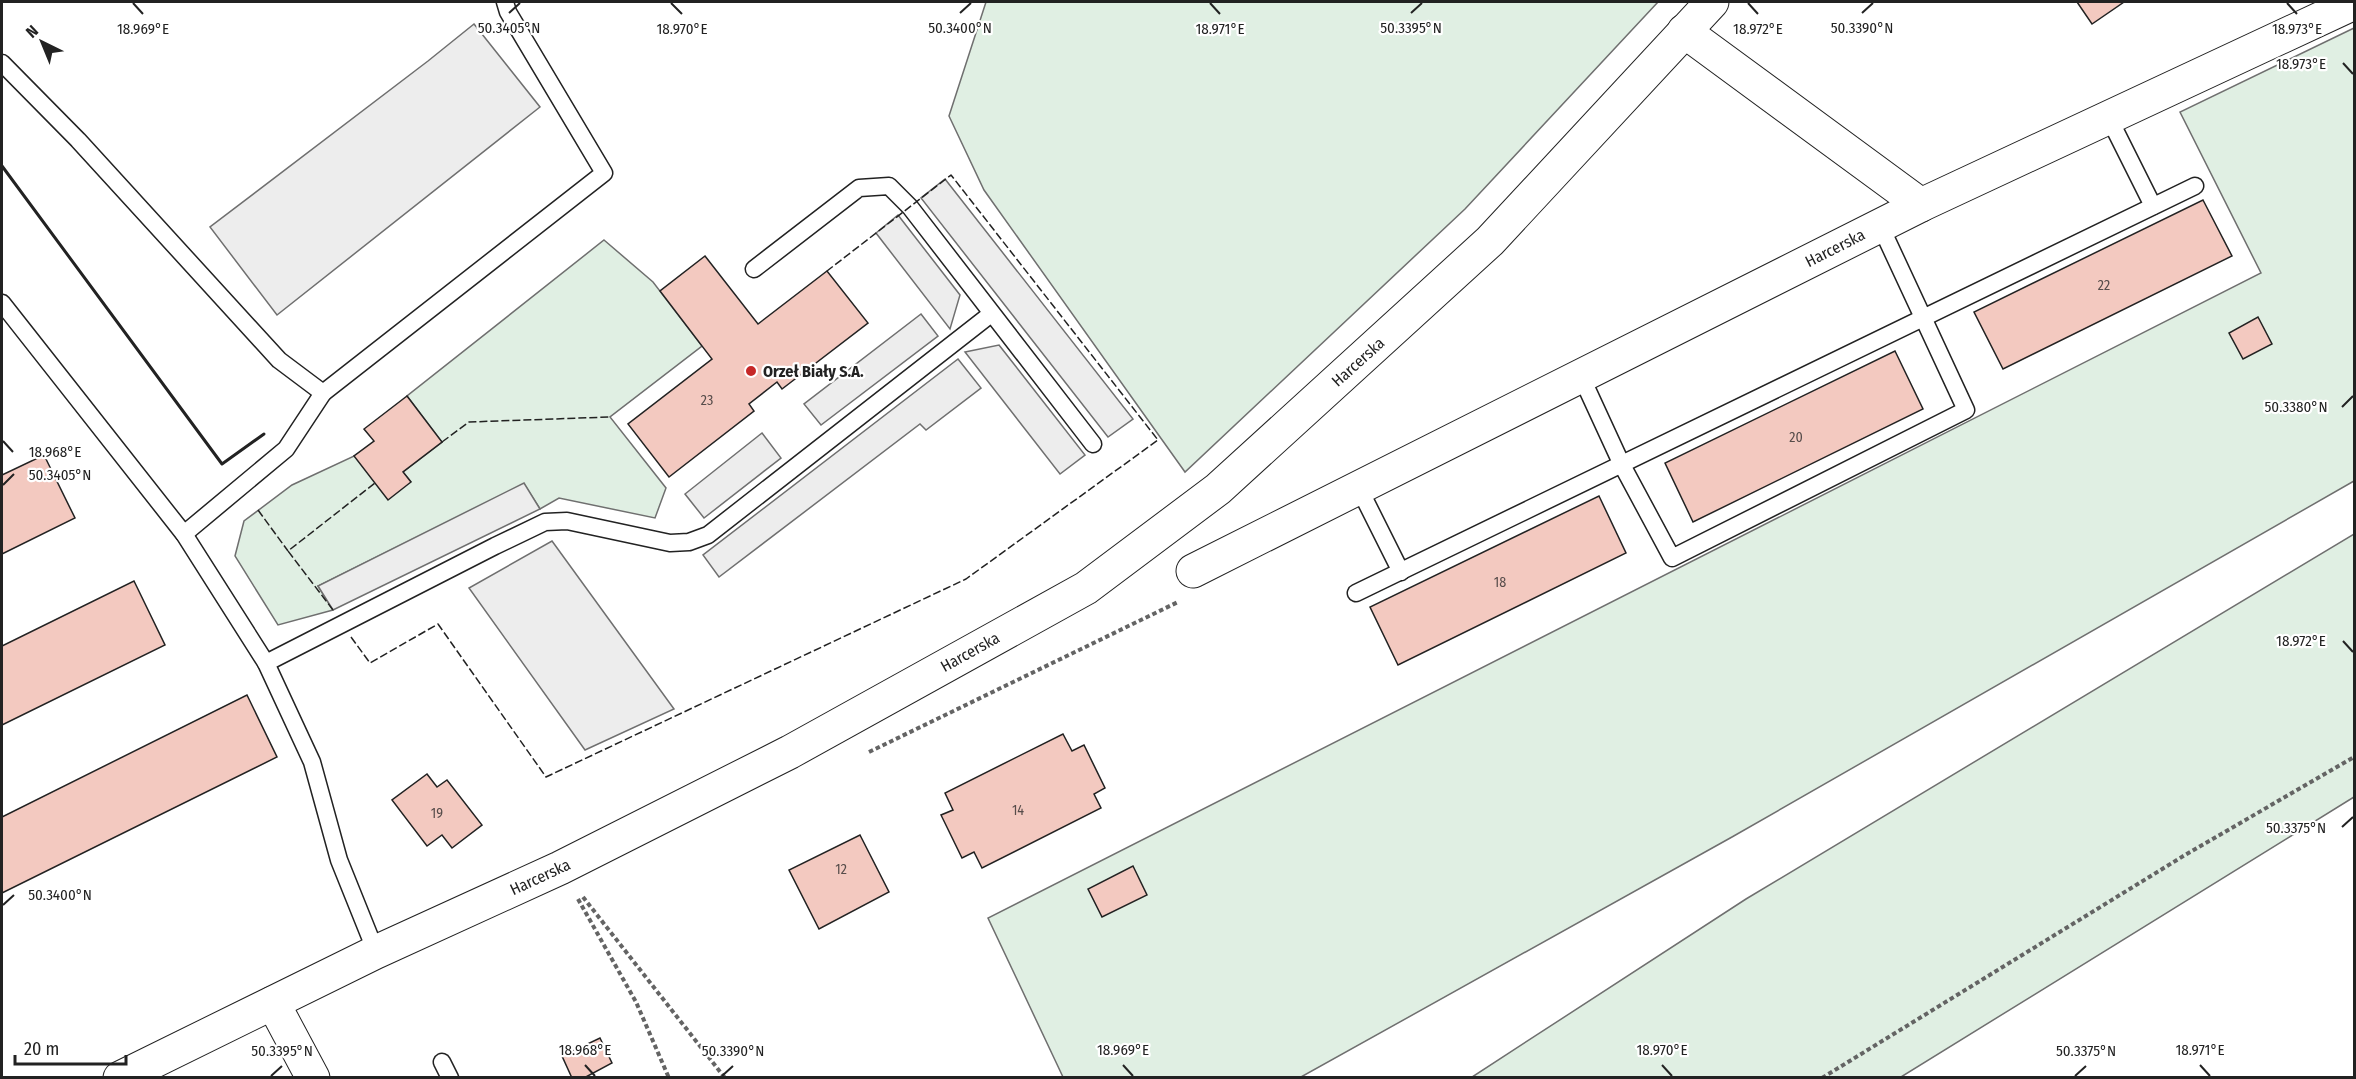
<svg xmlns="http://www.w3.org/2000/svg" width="2356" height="1079" font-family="'Fira Sans Condensed',sans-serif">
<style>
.green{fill:#e0efe3;stroke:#6f6f6f;stroke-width:1.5}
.parking{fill:#ededed;stroke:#6f6f6f;stroke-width:1.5}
.building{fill:#f3c9c0;stroke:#222;stroke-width:1.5}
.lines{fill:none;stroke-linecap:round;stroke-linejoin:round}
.lane-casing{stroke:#222;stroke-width:19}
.street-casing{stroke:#222;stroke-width:35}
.primary-casing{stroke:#222;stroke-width:35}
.path{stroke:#646464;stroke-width:4;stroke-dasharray:4.5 3;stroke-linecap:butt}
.lane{stroke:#fff;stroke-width:16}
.street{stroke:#fff;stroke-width:33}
.primary{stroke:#fff;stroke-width:33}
.fence{stroke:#222;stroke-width:1.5;stroke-dasharray:8 3;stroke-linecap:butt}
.wall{stroke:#222;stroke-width:3}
.ticks{fill:none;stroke:#222;stroke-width:2}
.poi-dot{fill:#c62828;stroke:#fff;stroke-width:2}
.labels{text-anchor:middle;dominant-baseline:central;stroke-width:4.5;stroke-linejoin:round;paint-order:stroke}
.number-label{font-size:14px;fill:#564c4a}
.street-label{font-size:16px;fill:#222;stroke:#fff}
.poi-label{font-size:16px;font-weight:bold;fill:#222;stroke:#fff;text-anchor:start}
.ticks-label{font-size:15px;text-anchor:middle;fill:#222;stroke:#fff;stroke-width:4.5;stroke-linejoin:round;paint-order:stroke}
</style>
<rect width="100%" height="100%" fill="#fff"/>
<g class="green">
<polygon points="986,2 1658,2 1465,209 1185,472 984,190 949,116"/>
<polygon points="2354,28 2354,481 1732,837 1301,1077 1063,1077 988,918 2261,273 2180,112"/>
<polygon points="604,240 653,282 702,346 610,417 666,488 655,518 559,498 540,509 524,484 318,586 333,610 278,625 235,556 244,521 292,485 354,456 411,482 403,472 442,442 407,396"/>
<polygon points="2354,534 2354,797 1901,1077 1472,1077 1746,899"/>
</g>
<g class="parking">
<polygon points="474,24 540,107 277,315 210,227 428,61"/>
<polygon points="945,179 1133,419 1108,437 921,198"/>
<polygon points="898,215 960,295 950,329 876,233"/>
<polygon points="921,314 938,336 821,425 804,404"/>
<polygon points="999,345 1085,455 1060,474 965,352"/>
<polygon points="958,359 981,388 926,430 920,424 719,577 703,555"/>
<polygon points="762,433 781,458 704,518 685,494"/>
<polygon points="524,483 540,509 333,610 318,586"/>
<polygon points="552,541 674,709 585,750 469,588"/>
</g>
<g class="building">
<polygon points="2077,2 2124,2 2092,24"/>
<polygon points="2203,200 2232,256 2003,369 1974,312"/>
<polygon points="705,256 758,324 827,271 868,323 782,389 777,382 749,404 754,411 669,477 628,424 712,359 660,291"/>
<polygon points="2258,317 2272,344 2243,359 2229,333"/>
<polygon points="1895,351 1923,409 1693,522 1665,463"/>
<polygon points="407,396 442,442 403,472 411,482 388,500 354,456 374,441 364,429"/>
<polygon points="44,455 75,518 2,554 2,475"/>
<polygon points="1599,496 1626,553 1398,665 1370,607"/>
<polygon points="134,581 165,645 2,725 2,646"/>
<polygon points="247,695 277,757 2,893 2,817"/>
<polygon points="1063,734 1072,751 1084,745 1105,788 1094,794 1101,808 982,868 974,852 962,858 941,815 953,810 945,793"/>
<polygon points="427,774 437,787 447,780 482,825 452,848 442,835 427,846 392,800"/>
<polygon points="860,835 889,892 819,929 789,870"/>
<polygon points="1133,866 1147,895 1102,917 1088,889"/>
<polygon points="600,1038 612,1063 584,1078 572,1078 562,1056"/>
</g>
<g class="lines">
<defs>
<g id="lane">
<polyline points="2,63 78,140 279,360 323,393 604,173 508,12 505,2"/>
<polyline points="2109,118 2153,206"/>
<polyline points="754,269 859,188 889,186 910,207 1093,444"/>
<polyline points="2,303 184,534 266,663 312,762 339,860 376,952"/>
<polyline points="1581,376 1622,465 1672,558 1966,410 1880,225"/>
<polyline points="1359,488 1401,572"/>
<polyline points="184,534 286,449 323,393"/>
<polyline points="1356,593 2195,186"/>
<polyline points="266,663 495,546 545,522 567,521 670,543 689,542 708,535 991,314"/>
<polyline points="442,1062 450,1078"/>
</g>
<g id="street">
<polyline points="1684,31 1921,205"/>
<polyline points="1193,571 1921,205 2354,3"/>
<polyline points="273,1003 313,1078"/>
</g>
<polyline id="primary" points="120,1078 376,952 560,868 790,752 1086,588 1218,489 1490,241 1712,2"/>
</defs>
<use href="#lane" class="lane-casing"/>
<use href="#street" class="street-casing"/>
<use href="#primary" class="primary-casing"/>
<g class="path">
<polyline points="869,752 1178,602"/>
<polyline points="583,897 725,1078"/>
<polyline points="578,899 636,1002 669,1078"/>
<polyline points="1822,1078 2185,855 2354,757"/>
</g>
<use href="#lane" class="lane"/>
<use href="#street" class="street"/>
<use href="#primary" class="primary"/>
<g class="fence">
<polyline points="442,442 469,422 610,417"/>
<polyline points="258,510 288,551"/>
<polyline points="333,610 288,551 375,483"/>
<polyline points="351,637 370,663 438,624 546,777 966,579 1158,440 951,175 827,271"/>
</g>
<polyline class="wall" points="2,166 222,464 264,434"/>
</g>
<path class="ticks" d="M133,3L143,14M671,3L682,14M1210,3L1220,14M1748,3L1758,14M2287,3L2297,14M509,13L520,3M960,13L971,3M1411,13L1422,3M1862,13L1873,3M2343,63L2353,74M2342,407L2353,396M3,441L13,452M3,485L14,474M2343,641L2353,652M2342,827L2353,817M3,905L14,895M585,1065L595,1076M1123,1065L1133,1076M1662,1065L1672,1076M2200,1065L2210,1076M271,1076L282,1066M722,1076L733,1066M2075,1076L2086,1066"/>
<circle class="poi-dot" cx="751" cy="371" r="6"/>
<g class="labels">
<g class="number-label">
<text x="2104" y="285">22</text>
<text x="707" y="400">23</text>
<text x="1796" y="437">20</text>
<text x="1500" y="582">18</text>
<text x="1018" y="810">14</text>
<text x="437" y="813">19</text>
<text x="841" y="869">12</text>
</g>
<g class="street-label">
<text transform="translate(1835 248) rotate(-27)">Harcerska</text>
<text transform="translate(1358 362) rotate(-42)">Harcerska</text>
<text transform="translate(970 652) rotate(-29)">Harcerska</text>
<text transform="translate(540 877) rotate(-25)">Harcerska</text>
</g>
<g class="poi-label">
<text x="763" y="371">Orzeł Biały S.A.</text>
</g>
</g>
<g class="ticks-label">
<text x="509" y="33">50.3405°N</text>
<text x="960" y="33">50.3400°N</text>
<text x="1411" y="33">50.3395°N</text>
<text x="1862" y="33">50.3390°N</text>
<text x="682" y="34">18.970°E</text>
<text x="1758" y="34">18.972°E</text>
<text x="143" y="34">18.969°E</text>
<text x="1220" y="34">18.971°E</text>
<text x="2297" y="34">18.973°E</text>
<text x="2301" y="69">18.973°E</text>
<text x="2296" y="412">50.3380°N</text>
<text x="55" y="457">18.968°E</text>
<text x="60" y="480">50.3405°N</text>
<text x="2301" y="646">18.972°E</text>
<text x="2296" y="833">50.3375°N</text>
<text x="60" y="900">50.3400°N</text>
<text x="585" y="1055">18.968°E</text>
<text x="1123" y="1055">18.969°E</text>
<text x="1662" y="1055">18.970°E</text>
<text x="2200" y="1055">18.971°E</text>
<text x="282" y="1056">50.3395°N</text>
<text x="733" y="1056">50.3390°N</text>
<text x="2086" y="1056">50.3375°N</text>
</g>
<rect width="2356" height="1079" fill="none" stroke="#222222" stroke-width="6"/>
<g transform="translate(42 42) rotate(317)" stroke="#ffffff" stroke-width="4.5" paint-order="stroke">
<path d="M0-4.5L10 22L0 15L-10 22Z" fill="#222222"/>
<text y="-9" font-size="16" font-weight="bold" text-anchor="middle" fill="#222222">N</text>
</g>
<path d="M15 1055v9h111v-9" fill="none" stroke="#222222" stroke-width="3"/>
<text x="24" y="1055" font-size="18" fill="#222222" stroke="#ffffff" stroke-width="4.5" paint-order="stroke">20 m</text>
</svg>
